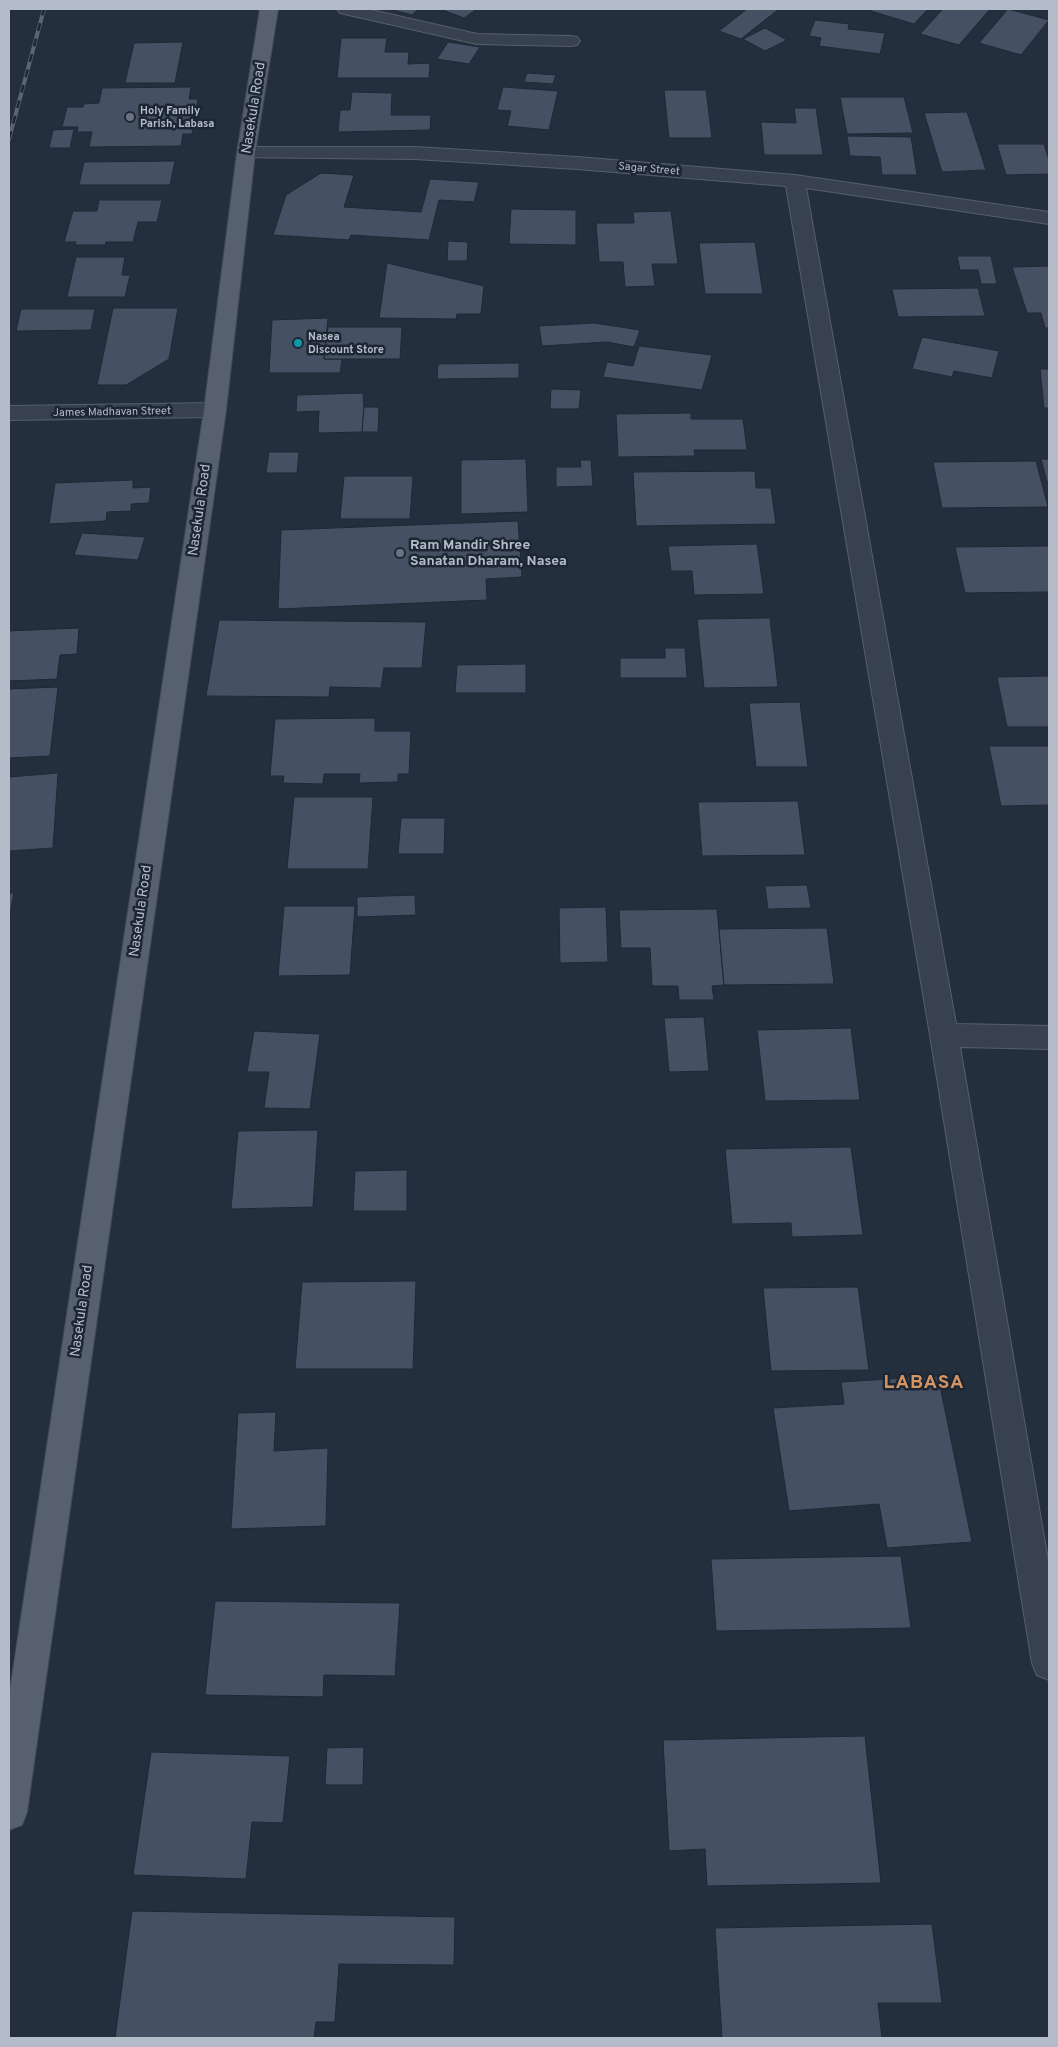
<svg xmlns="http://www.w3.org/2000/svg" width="1058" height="2047" font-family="Overpass,sans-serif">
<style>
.building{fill:#455162;stroke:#1f2835}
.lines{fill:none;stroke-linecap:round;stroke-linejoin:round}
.minor-casing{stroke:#565f6c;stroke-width:2}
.major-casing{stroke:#414a57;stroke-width:2}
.minor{fill:#38414e;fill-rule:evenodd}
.major{fill:#56606e;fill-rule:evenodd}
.rail-casing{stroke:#5a6575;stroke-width:4}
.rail{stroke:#1d2633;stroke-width:2.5;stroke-dasharray:8;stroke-linecap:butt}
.worship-dot{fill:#6b7280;stroke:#1d2633;stroke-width:2}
.culture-dot{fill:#0f9aa8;stroke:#1d2633;stroke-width:2}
.labels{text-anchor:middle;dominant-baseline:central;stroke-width:5;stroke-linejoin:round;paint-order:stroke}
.far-poi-label{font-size:11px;font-weight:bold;fill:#b4bcc9;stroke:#1d2633;text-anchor:start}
.far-street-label{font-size:11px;fill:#b4bcc9;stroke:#1d2633}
.street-label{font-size:14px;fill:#b4bcc9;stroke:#1d2633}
.poi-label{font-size:14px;font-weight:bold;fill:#b4bcc9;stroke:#1d2633;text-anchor:start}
.district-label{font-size:19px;font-weight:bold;letter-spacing:1px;fill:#d59563;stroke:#1d2633}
</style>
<rect width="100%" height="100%" fill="#242f3e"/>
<g class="building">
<polygon points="389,9 418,9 412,15"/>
<polygon points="440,9 477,9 464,18"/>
<polygon points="747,9 779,9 741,39 719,31"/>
<polygon points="873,9 928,9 914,24 871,11"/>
<polygon points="943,9 990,9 959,45 920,34"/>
<polygon points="1008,9 1049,20 1021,55 979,43"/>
<polygon points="815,20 849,24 848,29 885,33 880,54 819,46 821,38 809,36"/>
<polygon points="765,28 787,40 765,51 743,39"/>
<polygon points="341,38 387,38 385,52 409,52 408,64 430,63 429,78 337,78"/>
<polygon points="183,42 175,83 125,83 134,43"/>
<polygon points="448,42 480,47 469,64 437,59"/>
<polygon points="527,73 556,75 553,84 524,82"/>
<polygon points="191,87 189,99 198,99 192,134 183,134 181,146 89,147 92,132 77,132 78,127 62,127 67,107 83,107 84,104 99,103 102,88"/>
<polygon points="503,87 558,91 549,130 507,126 511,111 497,110"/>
<polygon points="664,90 706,90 712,138 669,138"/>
<polygon points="352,92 392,93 391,115 431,115 430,130 338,132 340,110 350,110"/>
<polygon points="840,97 904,97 913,133 847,134"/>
<polygon points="794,108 816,108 823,155 764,155 761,122 796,123"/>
<polygon points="967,112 986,170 942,172 924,113"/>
<polygon points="74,129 70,148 49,148 53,130"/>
<polygon points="847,136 911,137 917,175 882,175 880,157 850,156"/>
<polygon points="997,144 1044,144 1049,160 1049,174 1006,175"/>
<polygon points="175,161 170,185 79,185 84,162"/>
<polygon points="321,173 354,175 344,207 421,212 430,179 479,182 474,202 439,200 429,240 351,235 349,240 273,235 286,195"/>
<polygon points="99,200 162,200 157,222 138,222 133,242 106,242 105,245 75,245 76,242 64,242 73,211 97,211"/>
<polygon points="511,209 576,210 576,245 509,244"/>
<polygon points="671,211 678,264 652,264 655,286 625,287 623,262 599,262 596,223 634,223 633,212"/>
<polygon points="448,241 468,242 467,261 447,261"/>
<polygon points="755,242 763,294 705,294 699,243"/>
<polygon points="957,256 991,256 997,284 981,284 978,270 960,270"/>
<polygon points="76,257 125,257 122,275 130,275 125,297 67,297"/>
<polygon points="387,263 484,286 481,314 457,314 456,319 379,318"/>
<polygon points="1049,266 1049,328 1045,328 1041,313 1027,313 1012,267"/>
<polygon points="978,288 985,316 898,317 892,289"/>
<polygon points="113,308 178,308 169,359 126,385 97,385"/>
<polygon points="21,309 95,309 91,330 16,331"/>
<polygon points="328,318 324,359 342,359 340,373 269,373 272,320"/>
<polygon points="594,323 640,330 634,347 607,342 542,346 539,326"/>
<polygon points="328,327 402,327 400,359 324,359"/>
<polygon points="922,337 999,351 992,378 954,371 952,377 912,369"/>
<polygon points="639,346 712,355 702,390 603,377 607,362 633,366"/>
<polygon points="519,363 519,378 437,379 438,364"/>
<polygon points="1040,369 1049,369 1049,408 1044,408"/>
<polygon points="551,389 581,390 579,409 550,409"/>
<polygon points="363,393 364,407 362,432 318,433 319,411 296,412 297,395"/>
<polygon points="364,407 379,407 378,432 362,432"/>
<polygon points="691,413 691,419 743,419 747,450 694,450 695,456 618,457 616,414"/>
<polygon points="269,452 299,452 297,473 266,473"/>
<polygon points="526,459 528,512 461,514 461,460"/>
<polygon points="1041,459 1049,459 1049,482 1047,482"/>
<polygon points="580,460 591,460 593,486 556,487 556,467 581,467"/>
<polygon points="1036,461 1048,507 942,508 933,462"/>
<polygon points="755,471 756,488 771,488 776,524 636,526 633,472"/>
<polygon points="344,476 413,476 410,519 340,519"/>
<polygon points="133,480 133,488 151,487 149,503 131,504 131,511 107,512 106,521 49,524 55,483"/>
<polygon points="518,521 522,577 486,579 487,600 278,609 281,530"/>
<polygon points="82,533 145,537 138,560 74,555"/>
<polygon points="757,544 764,594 694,595 692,571 671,571 668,546"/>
<polygon points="1049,546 1049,592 965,593 955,547"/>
<polygon points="770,618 778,687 704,688 697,619"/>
<polygon points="219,620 426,622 422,668 384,668 381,688 330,687 329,697 206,696"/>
<polygon points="79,628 77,654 60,655 57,679 9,681 9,631"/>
<polygon points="665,648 685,648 687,678 620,678 620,658 665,658"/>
<polygon points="526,664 526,693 455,693 457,665"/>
<polygon points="1049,676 1049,727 1007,727 997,677"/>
<polygon points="58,687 50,756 9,758 9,689"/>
<polygon points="800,702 808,767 756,767 749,703"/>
<polygon points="375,718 375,731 411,731 409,774 398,774 398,782 359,783 360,774 324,774 323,784 283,783 284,776 270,776 275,719"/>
<polygon points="989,746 1049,746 1049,805 1001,806"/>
<polygon points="58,773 53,848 9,851 9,777"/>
<polygon points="294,797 373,797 368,869 287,869"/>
<polygon points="798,801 805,855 702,856 698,802"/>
<polygon points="401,818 445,818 444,854 398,854"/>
<polygon points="807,885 811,908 768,909 765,886"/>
<polygon points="9,893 14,893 9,919"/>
<polygon points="415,895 416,915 357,917 357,897"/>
<polygon points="284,906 355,906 350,975 278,976"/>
<polygon points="606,907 608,962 560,963 559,908"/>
<polygon points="717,909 724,985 712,986 714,1000 679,1000 678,986 652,986 650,948 621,948 619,910"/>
<polygon points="827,928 834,984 724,985 719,929"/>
<polygon points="704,1017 709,1071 669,1072 664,1018"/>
<polygon points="851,1028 860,1100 765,1101 757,1030"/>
<polygon points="254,1031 320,1034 310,1109 264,1108 269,1072 247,1072"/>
<polygon points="318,1130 313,1207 231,1209 238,1131"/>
<polygon points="851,1147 863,1235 792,1237 791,1223 732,1224 725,1149"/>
<polygon points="407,1170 407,1211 353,1211 355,1171"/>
<polygon points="416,1281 413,1369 295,1369 302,1282"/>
<polygon points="858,1287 869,1370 771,1371 763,1288"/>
<polygon points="938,1376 972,1542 887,1548 879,1504 789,1511 773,1408 844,1404 841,1382"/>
<polygon points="276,1412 274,1451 328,1448 326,1526 231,1529 238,1413"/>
<polygon points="901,1556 911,1628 716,1631 711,1559"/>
<polygon points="215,1601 400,1603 395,1676 324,1675 323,1697 205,1695"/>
<polygon points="865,1736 881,1883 707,1886 705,1849 669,1851 663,1740"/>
<polygon points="364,1747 363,1785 325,1785 327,1748"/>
<polygon points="151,1752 290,1756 283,1823 252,1822 246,1879 133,1875"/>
<polygon points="132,1911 455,1917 454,1965 339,1964 335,2022 316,2022 314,2038 115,2038"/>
<polygon points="932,1924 942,2003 878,2003 882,2038 722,2038 715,1928"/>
</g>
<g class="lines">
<defs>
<g id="minor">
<polygon points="337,9 367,9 477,34 571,36 577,37 580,41 577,45 571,46 477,44 340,13"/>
<polygon points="246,147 415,147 577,157 795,175 1049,212 1049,224 806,188 956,1024 1049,1026 1049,1049 960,1047 1049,1566 1049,1680 1037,1675 1032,1663 930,1035 786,186 577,169 415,159 239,157 237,153 239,149"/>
<polygon points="215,403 222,405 226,410 222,415 215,417 9,420 9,406"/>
</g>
<polygon id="major" points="260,9 278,9 255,153 226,410 27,1812 22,1825 9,1830 9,1697 204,410 237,153"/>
</defs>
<use href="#minor" class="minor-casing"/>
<use href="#major" class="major-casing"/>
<use href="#minor" class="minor"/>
<use href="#major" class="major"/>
<defs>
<polyline id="rail" points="9,139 44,9"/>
</defs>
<use href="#rail" class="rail-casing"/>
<use href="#rail" class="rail"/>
</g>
<g class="worship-dot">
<circle cx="130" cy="117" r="5"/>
<circle cx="400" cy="553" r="5"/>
</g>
<circle class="culture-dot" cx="298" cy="343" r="5"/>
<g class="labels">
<g class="far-poi-label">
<text x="140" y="111">Holy Family<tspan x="140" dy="13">Parish, Labasa</tspan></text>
<text x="308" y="337">Nasea<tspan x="308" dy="13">Discount Store</tspan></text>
</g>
<g class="far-street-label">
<text transform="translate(649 169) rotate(5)">Sagar Street</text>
<text transform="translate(112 412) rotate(-1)">James Madhavan Street</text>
</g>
<g class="street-label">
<text transform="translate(254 108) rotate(-81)">Nasekula Road</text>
<text transform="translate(200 510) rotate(-82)">Nasekula Road</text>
<text transform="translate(141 911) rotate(-82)">Nasekula Road</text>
<text transform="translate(82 1311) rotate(-82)">Nasekula Road</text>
</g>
<g class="poi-label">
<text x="410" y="545">Ram Mandir Shree<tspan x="410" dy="16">Sanatan Dharam, Nasea</tspan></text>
</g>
<g class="district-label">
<text x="924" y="1383">LABASA</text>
</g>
</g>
<rect width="1058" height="2047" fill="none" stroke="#b4bcc9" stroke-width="20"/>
</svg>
